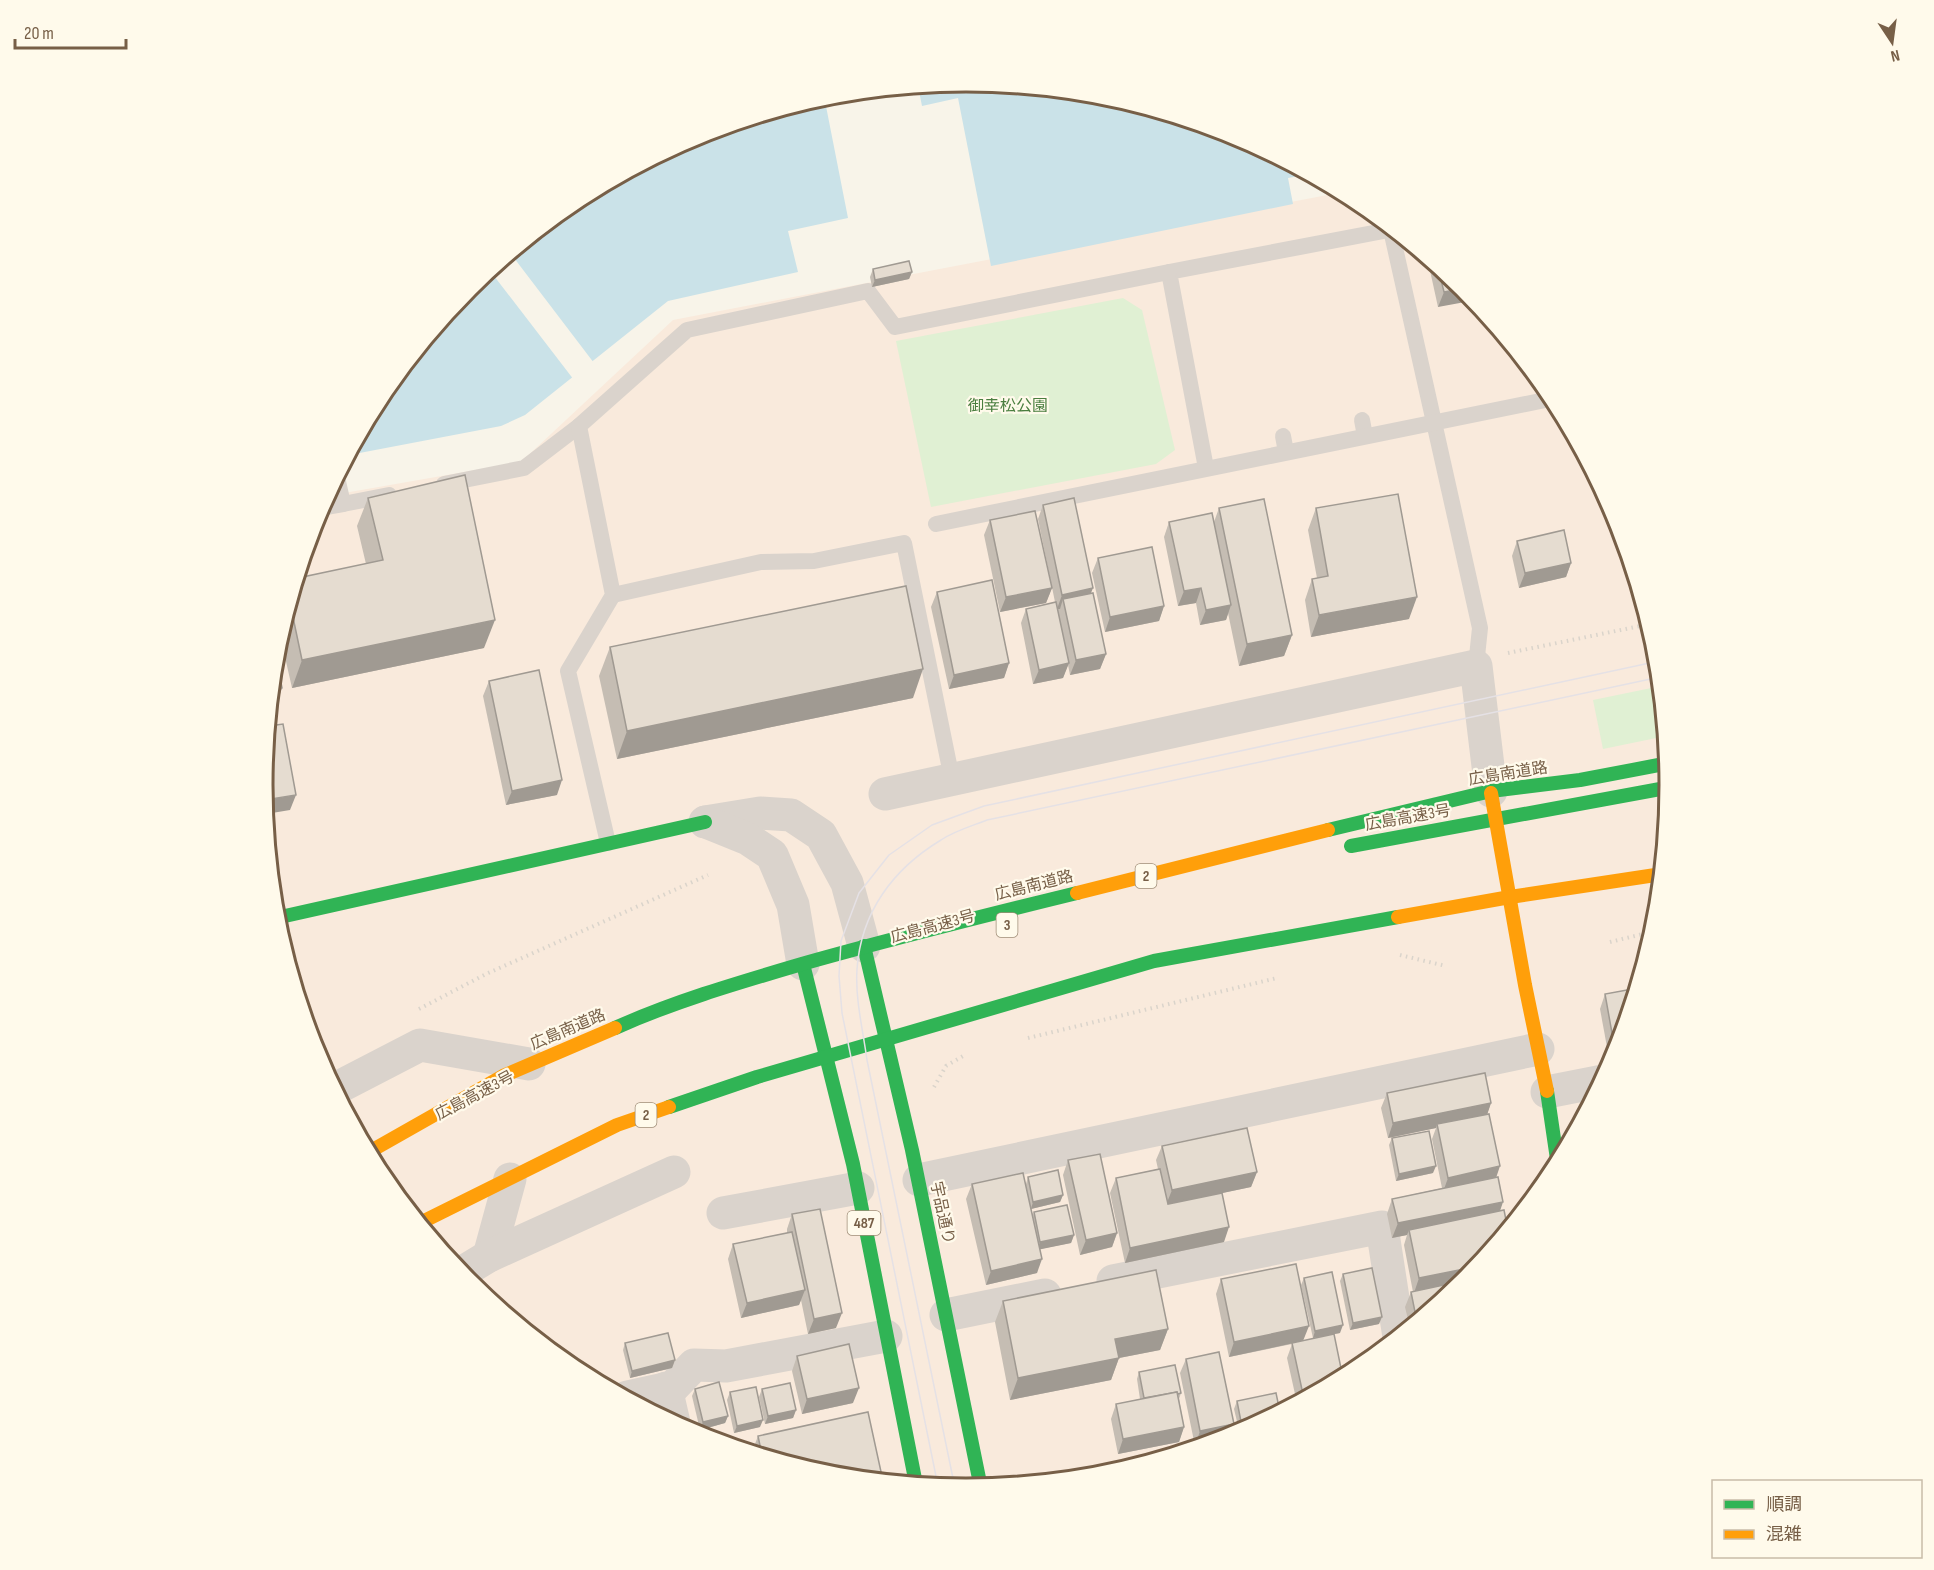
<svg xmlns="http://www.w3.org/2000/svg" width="1934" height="1570" font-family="'Sofia Sans Condensed','Noto Sans JP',sans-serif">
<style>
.commercial{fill:#f9eadc}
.green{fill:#e0f0d3}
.water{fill:#cae2e8}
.pier{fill:#f8f4e9}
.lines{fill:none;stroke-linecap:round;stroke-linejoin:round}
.path{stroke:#dad4cb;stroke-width:4;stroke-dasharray:1.5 4.5;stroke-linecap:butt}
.lane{stroke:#dad3cc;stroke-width:16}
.street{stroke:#dad3cc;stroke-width:33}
.fast{stroke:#30b455;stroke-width:14}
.slow{stroke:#ff9f0a;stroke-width:14}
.tram{stroke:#e5e1e5;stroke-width:1.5}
.wall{fill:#c5bdb3}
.shaded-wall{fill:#a09a92}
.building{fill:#e5dcd0;stroke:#a09a92;stroke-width:1.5}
.labels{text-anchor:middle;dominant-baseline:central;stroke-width:4.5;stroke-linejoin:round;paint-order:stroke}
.shield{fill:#fffaeb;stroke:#a08e78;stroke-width:1.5}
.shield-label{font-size:15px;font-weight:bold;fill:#775f47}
.park-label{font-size:16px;fill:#4a7e3f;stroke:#fffaeb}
.street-label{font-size:16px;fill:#775f47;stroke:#fffaeb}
.rim{fill:none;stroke:#775f47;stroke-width:3}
</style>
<rect width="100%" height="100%" fill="#f8f4e9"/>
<polygon class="commercial" points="1343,192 1358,200 1465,287 1553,394 1618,516 1658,648 1671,785 1657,923 1617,1055 1552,1176 1465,1283 1358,1371 1236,1436 1104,1476 967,1489 829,1475 697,1435 576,1370 469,1283 381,1176 316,1054 276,922 263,785 277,647 317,515 327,496 521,462 673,320"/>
<g class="green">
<polygon points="1123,298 1142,310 1175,450 1156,464 931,507 896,341"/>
<polygon points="1661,686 1666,736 1603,749 1593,700"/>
</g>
<g class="water">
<polygon points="967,81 1105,95 1237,135 1311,174 1288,178 1293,204 991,266 958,98 922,106 918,86"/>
<polygon points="824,96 848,218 788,231 798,272 668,301 525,415 501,426 349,455 382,394 469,287 576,199 698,134"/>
</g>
<polygon class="pier" points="523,243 511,254 594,363 574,380 491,272 479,279"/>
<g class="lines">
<g class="path">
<polyline points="1508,653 1650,624"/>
<polyline points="1610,942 1647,933 1654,934"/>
<polyline points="1400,955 1446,966"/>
<polyline points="419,1009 486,974 708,875"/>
<polyline points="1028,1038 1277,978"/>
<polyline points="934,1087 946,1066 963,1056"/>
</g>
<g class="lane">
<polyline points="1391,230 1480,628 1476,666"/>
<polyline points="1362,420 1365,436"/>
<polyline points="1283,436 1286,452"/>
<polyline points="1206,468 1169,272 1394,229"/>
<polyline points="444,484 524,468 579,426"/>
<polyline points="343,504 389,495"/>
<polyline points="320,508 343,504 337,477"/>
<polyline points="936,524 1555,398"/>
<polyline points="613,595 761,562 814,561 904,543 952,779"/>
<polyline points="608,843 568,671 613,595 579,426 687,330 868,291 895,327 1169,272"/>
</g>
<g class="street">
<polyline points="885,794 1476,666 1491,791"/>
<polyline points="705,822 760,813 791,815 821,835 847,883 864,946"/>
<polyline points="706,822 748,839 772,855 793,905 803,964"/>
<polyline points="335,1089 420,1045 529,1064"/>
<polyline points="1547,1092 1603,1081"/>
<polyline points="919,1180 1538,1049"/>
<polyline points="723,1213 858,1188"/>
<polyline points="489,1256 510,1179"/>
<polyline points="461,1273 489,1256 674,1172"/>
<polyline points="1113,1281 1382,1227 1399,1337"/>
<polyline points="946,1315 1045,1295"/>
<polyline points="666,1388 674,1423"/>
<polyline points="627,1397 673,1387 694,1365 726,1366 886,1336"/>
</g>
<g class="fast">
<polyline points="1328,830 1491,791 1580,780 1669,763"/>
<polyline points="1351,846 1671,787"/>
<polyline points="276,918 705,822"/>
<polyline points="864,946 912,1150 981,1488"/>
<polyline points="803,964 853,1164 916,1484"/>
<path d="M615,1028C673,1002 734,984 795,966C889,939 983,916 1077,893"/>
<polyline points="1547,1091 1558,1166"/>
<polyline points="669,1107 757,1077 1154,961 1398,917"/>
</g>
<g class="slow">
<polyline points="1491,793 1525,985 1547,1091"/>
<polyline points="1077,893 1328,830"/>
<polyline points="1398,917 1510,897 1662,874"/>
<polyline points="369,1152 503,1076 615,1028"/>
<polyline points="420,1223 617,1125 669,1107"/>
</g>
<g class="tram">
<polyline points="938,1486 842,1013 839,976 841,941 859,893 889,855 932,825 984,806 1659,661"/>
<path d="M955,1488L867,1060C863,1030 855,999 857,969C861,912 893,869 941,840C954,831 972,826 987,820L1660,677"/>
</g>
</g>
<g class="wall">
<polygon points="1431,259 1465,287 1438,307 1429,266"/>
<polygon points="873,269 912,272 909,279 872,287 870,277"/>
<polygon points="368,498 484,648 292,688 280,635 298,578 366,564 357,526"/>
<polygon points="1043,505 1091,594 1106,654 1100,669 1070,675 1068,665 1063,678 1033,684 1021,623 1026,609 1055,602 1038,519"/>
<polygon points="1219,508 1292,635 1284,656 1239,666 1228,613 1226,620 1200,625 1196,603 1178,606 1164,537 1169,522 1214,522"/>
<polygon points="1316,508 1409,619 1311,637 1305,600 1312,579 1317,578 1308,530"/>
<polygon points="990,520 1052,588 1046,603 1000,612 984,535"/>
<polygon points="1517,541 1571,563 1566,577 1519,588 1512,556"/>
<polygon points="1098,558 1164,606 1159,621 1105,632 1092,573"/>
<polygon points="937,592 1009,663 1004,678 949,689 931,607"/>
<polygon points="610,647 913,698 617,759 599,676"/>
<polygon points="489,681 557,795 506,805 483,696"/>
<polygon points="1638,988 1607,1047 1600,1009 1605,994"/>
<polygon points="1387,1093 1491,1103 1487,1114 1496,1177 1465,1283 1410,1328 1405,1307 1411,1292 1413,1292 1404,1245 1407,1235 1392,1238 1387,1214 1392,1199 1442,1188 1432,1139 1436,1128 1388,1138 1381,1108"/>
<polygon points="1392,1138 1433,1173 1396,1181 1389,1145"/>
<polygon points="1162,1146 1257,1172 1251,1187 1222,1193 1224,1242 1125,1263 1110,1193 1116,1178 1158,1169 1156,1160"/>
<polygon points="1068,1160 1117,1233 1112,1247 1080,1255 1063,1175"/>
<polygon points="1028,1177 1063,1195 1060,1202 1031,1209 1033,1215 1034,1212 1074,1235 1071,1243 1040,1249 1037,1273 986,1285 966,1199 972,1184 1026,1184"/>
<polygon points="792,1214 836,1328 808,1334 801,1300 799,1305 741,1318 728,1259 733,1244 787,1233 787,1229"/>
<polygon points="1343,1274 1379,1324 1350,1330 1340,1281"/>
<polygon points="1304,1278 1340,1333 1313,1338 1301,1285"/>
<polygon points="1221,1279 1304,1341 1343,1378 1297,1403 1287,1358 1292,1344 1229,1357 1216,1294"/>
<polygon points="1003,1301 1168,1329 1160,1350 1119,1358 1111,1380 1010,1400 995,1322"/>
<polygon points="625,1343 675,1360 672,1368 630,1378 623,1350"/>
<polygon points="797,1356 853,1403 802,1414 792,1371"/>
<polygon points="1186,1359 1234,1424 1229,1438 1195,1446 1180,1373"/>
<polygon points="1139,1372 1181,1393 1179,1399 1184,1427 1179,1442 1118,1454 1111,1419 1116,1404 1140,1399 1137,1379"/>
<polygon points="695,1389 728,1416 725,1423 700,1430 692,1396"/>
<polygon points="762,1389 796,1410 793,1418 765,1424 759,1397"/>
<polygon points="730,1392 760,1427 734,1433 727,1400"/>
<polygon points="1237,1401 1280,1412 1240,1434 1234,1409"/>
<polygon points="758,1436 829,1475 752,1452"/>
</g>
<g class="shaded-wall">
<polygon points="912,272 909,279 872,287 875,280"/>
<polygon points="1466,288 1476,300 1438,307 1444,292"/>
<polygon points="1571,563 1566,577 1519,588 1525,573"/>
<polygon points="1052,588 1046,603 1000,612 1006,597"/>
<polygon points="1093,588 1087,603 1063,599 1060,609 1057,609 1062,595"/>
<polygon points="1201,588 1196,603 1178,606 1184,591"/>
<polygon points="1417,597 1409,619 1311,637 1319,615"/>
<polygon points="1231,605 1226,620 1200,625 1206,610"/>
<polygon points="1164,606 1159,621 1105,632 1110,617"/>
<polygon points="495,620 484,648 292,688 302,660"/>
<polygon points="1292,635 1284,656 1239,666 1247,644"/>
<polygon points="1106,654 1100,669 1070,675 1076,660"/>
<polygon points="1009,663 1004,678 949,689 954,675"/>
<polygon points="1069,663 1063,678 1033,684 1039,670"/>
<polygon points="923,669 913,698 617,759 627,731"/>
<polygon points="282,688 277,703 271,704 272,690"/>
<polygon points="562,780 557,795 506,805 512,791"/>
<polygon points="296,795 290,810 266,814 265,800"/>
<polygon points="1625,1030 1620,1045 1607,1047 1612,1033"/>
<polygon points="1491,1103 1486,1118 1437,1124 1436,1128 1388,1138 1393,1123"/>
<polygon points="1436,1166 1433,1173 1396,1181 1399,1174"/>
<polygon points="1500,1166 1495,1181 1443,1192 1448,1178"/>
<polygon points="1257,1172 1251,1187 1166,1205 1172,1190"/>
<polygon points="1063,1195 1060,1202 1031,1209 1033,1202"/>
<polygon points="1503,1202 1498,1217 1409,1230 1407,1235 1392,1238 1398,1223"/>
<polygon points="1229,1227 1224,1242 1125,1263 1130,1248"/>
<polygon points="1117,1233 1112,1247 1080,1255 1086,1240"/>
<polygon points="1074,1235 1071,1243 1037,1250 1040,1242"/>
<polygon points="1042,1259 1037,1273 986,1285 991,1271"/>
<polygon points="1479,1266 1465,1282 1414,1293 1419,1278"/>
<polygon points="805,1290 799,1305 741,1318 747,1303"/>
<polygon points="842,1313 836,1328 808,1334 814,1319"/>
<polygon points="1382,1317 1379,1324 1350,1330 1353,1323"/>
<polygon points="1343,1325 1340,1333 1313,1338 1315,1331"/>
<polygon points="1309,1326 1303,1341 1229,1357 1234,1342"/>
<polygon points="1168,1329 1160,1350 1119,1358 1111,1380 1010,1400 1018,1378 1115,1339"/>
<polygon points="675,1360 672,1368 630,1378 632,1371"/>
<polygon points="859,1388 853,1403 802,1414 807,1399"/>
<polygon points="796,1410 793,1418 765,1424 768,1416"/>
<polygon points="728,1416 725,1423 700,1430 703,1422"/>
<polygon points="763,1420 760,1427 734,1433 737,1426"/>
<polygon points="1234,1424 1229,1438 1195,1446 1200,1431"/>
<polygon points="1184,1427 1179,1442 1118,1454 1123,1439"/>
</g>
<g class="building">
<polygon points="909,261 912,272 875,280 873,269"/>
<polygon points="1437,264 1465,287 1466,288 1444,292"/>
<polygon points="465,475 495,620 302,660 290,603 298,578 383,560 368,498"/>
<polygon points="1398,494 1417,597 1319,615 1312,579 1328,576 1316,508"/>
<polygon points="1074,498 1093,588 1062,595 1043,505"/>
<polygon points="1264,499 1292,635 1247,644 1219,508"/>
<polygon points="1035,511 1052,588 1006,597 990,520"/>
<polygon points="1212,513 1231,605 1206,610 1201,588 1184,591 1169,522"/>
<polygon points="1564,530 1571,563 1525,573 1517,541"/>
<polygon points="1152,547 1164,606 1110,617 1098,558"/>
<polygon points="992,580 1009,663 954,675 937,592"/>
<polygon points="906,586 923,669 627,731 610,647"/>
<polygon points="1093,593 1106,654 1076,660 1063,599"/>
<polygon points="1056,602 1069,663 1039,670 1026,609"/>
<polygon points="276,657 282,688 272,690"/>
<polygon points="539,670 562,780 512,791 489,681"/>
<polygon points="283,724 296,795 265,800 263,785 269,726"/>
<polygon points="1638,988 1625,1030 1612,1033 1605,994"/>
<polygon points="1485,1073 1491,1103 1393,1123 1387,1093"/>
<polygon points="1489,1114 1500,1166 1448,1178 1437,1124"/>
<polygon points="1247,1128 1257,1172 1172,1190 1162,1146"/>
<polygon points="1429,1131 1436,1166 1399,1174 1392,1138"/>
<polygon points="1100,1154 1117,1233 1086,1240 1068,1160"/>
<polygon points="1160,1169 1168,1204 1222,1193 1229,1227 1130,1248 1116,1178"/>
<polygon points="1058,1170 1063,1195 1033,1202 1028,1177"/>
<polygon points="1023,1173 1042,1259 991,1271 972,1184"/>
<polygon points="1498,1177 1503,1202 1398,1223 1392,1199"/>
<polygon points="1067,1205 1074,1235 1040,1242 1034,1212"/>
<polygon points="820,1209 842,1313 814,1319 792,1214"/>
<polygon points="1504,1210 1508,1230 1479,1266 1419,1278 1409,1230"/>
<polygon points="792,1232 805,1290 747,1303 733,1244"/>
<polygon points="1296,1264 1309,1326 1234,1342 1221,1279"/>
<polygon points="1372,1268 1382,1317 1353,1323 1343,1274"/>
<polygon points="1156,1270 1168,1329 1115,1339 1119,1358 1018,1378 1003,1301"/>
<polygon points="1332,1272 1343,1325 1315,1331 1304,1278"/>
<polygon points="1467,1280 1465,1283 1417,1322 1411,1292"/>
<polygon points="668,1333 675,1360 632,1371 625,1343"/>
<polygon points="1334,1334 1343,1378 1304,1399 1292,1343"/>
<polygon points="849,1344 859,1388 807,1399 797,1356"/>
<polygon points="1219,1352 1234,1424 1200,1431 1186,1359"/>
<polygon points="1175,1365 1181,1393 1178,1394 1177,1392 1144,1398 1139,1372"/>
<polygon points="719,1382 728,1416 703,1422 695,1389"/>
<polygon points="790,1383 796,1410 768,1416 762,1389"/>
<polygon points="756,1387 763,1420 737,1426 730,1392"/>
<polygon points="1177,1392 1184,1427 1123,1439 1116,1404"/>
<polygon points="1276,1393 1280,1412 1243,1432 1237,1401"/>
<polygon points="658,1409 660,1415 651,1410"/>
<polygon points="868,1412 883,1481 829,1475 762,1455 758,1436"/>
<polygon points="737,1440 739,1448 723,1443"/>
</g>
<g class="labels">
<g class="shield">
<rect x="1135.5" y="864" width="21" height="24" rx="4.5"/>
<rect x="996.5" y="913" width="21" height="24" rx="4.5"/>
<rect x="635.5" y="1103" width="21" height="24" rx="4.5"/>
<rect x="847.5" y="1211" width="33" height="24" rx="4.5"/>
</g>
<g class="shield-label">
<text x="1146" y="876">2</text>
<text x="1007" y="925">3</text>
<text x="646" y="1115">2</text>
<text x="864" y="1223">487</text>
</g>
<g class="park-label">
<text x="1008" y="406">御幸松公園</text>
</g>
<g class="street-label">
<text transform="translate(1508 774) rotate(-9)">広島南道路</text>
<text transform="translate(1408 818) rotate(-10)">広島高速3号</text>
<text transform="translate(1034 886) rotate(-14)">広島南道路</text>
<text transform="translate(933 927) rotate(-15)">広島高速3号</text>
<text transform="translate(568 1030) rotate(-23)">広島南道路</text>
<text transform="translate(475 1096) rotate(-28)">広島高速3号</text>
<text transform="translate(942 1213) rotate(78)">宇品通り</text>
</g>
</g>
<path d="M0 0H1934V1570H0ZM273 785a693 693 0 1 1 1386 0a693 693 0 1 1-1386 0Z" fill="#fffaeb" fill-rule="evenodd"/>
<path class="rim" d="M273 785a693 693 0 1 1 1386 0a693 693 0 1 1-1386 0Z"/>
<rect x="1712" y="1480" width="210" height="78" fill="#fffaeb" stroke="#c9bca9" stroke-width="1.5"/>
<rect x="1724" y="1500" width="30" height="9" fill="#30b455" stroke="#c9bca9" stroke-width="1.5"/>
<text x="1766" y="1510" font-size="18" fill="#775f47">順調</text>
<rect x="1724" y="1530" width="30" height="9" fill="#ff9f0a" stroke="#c9bca9" stroke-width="1.5"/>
<text x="1766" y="1540" font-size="18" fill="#775f47">混雑</text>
<g transform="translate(1892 42) rotate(167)" stroke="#fffaeb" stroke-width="4.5" paint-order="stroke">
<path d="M0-4.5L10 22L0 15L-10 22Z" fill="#775f47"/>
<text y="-9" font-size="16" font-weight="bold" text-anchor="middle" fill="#775f47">N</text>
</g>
<path d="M15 39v9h111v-9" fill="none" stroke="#775f47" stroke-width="3"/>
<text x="24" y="39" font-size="18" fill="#775f47" stroke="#fffaeb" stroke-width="4.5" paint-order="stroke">20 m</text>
</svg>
